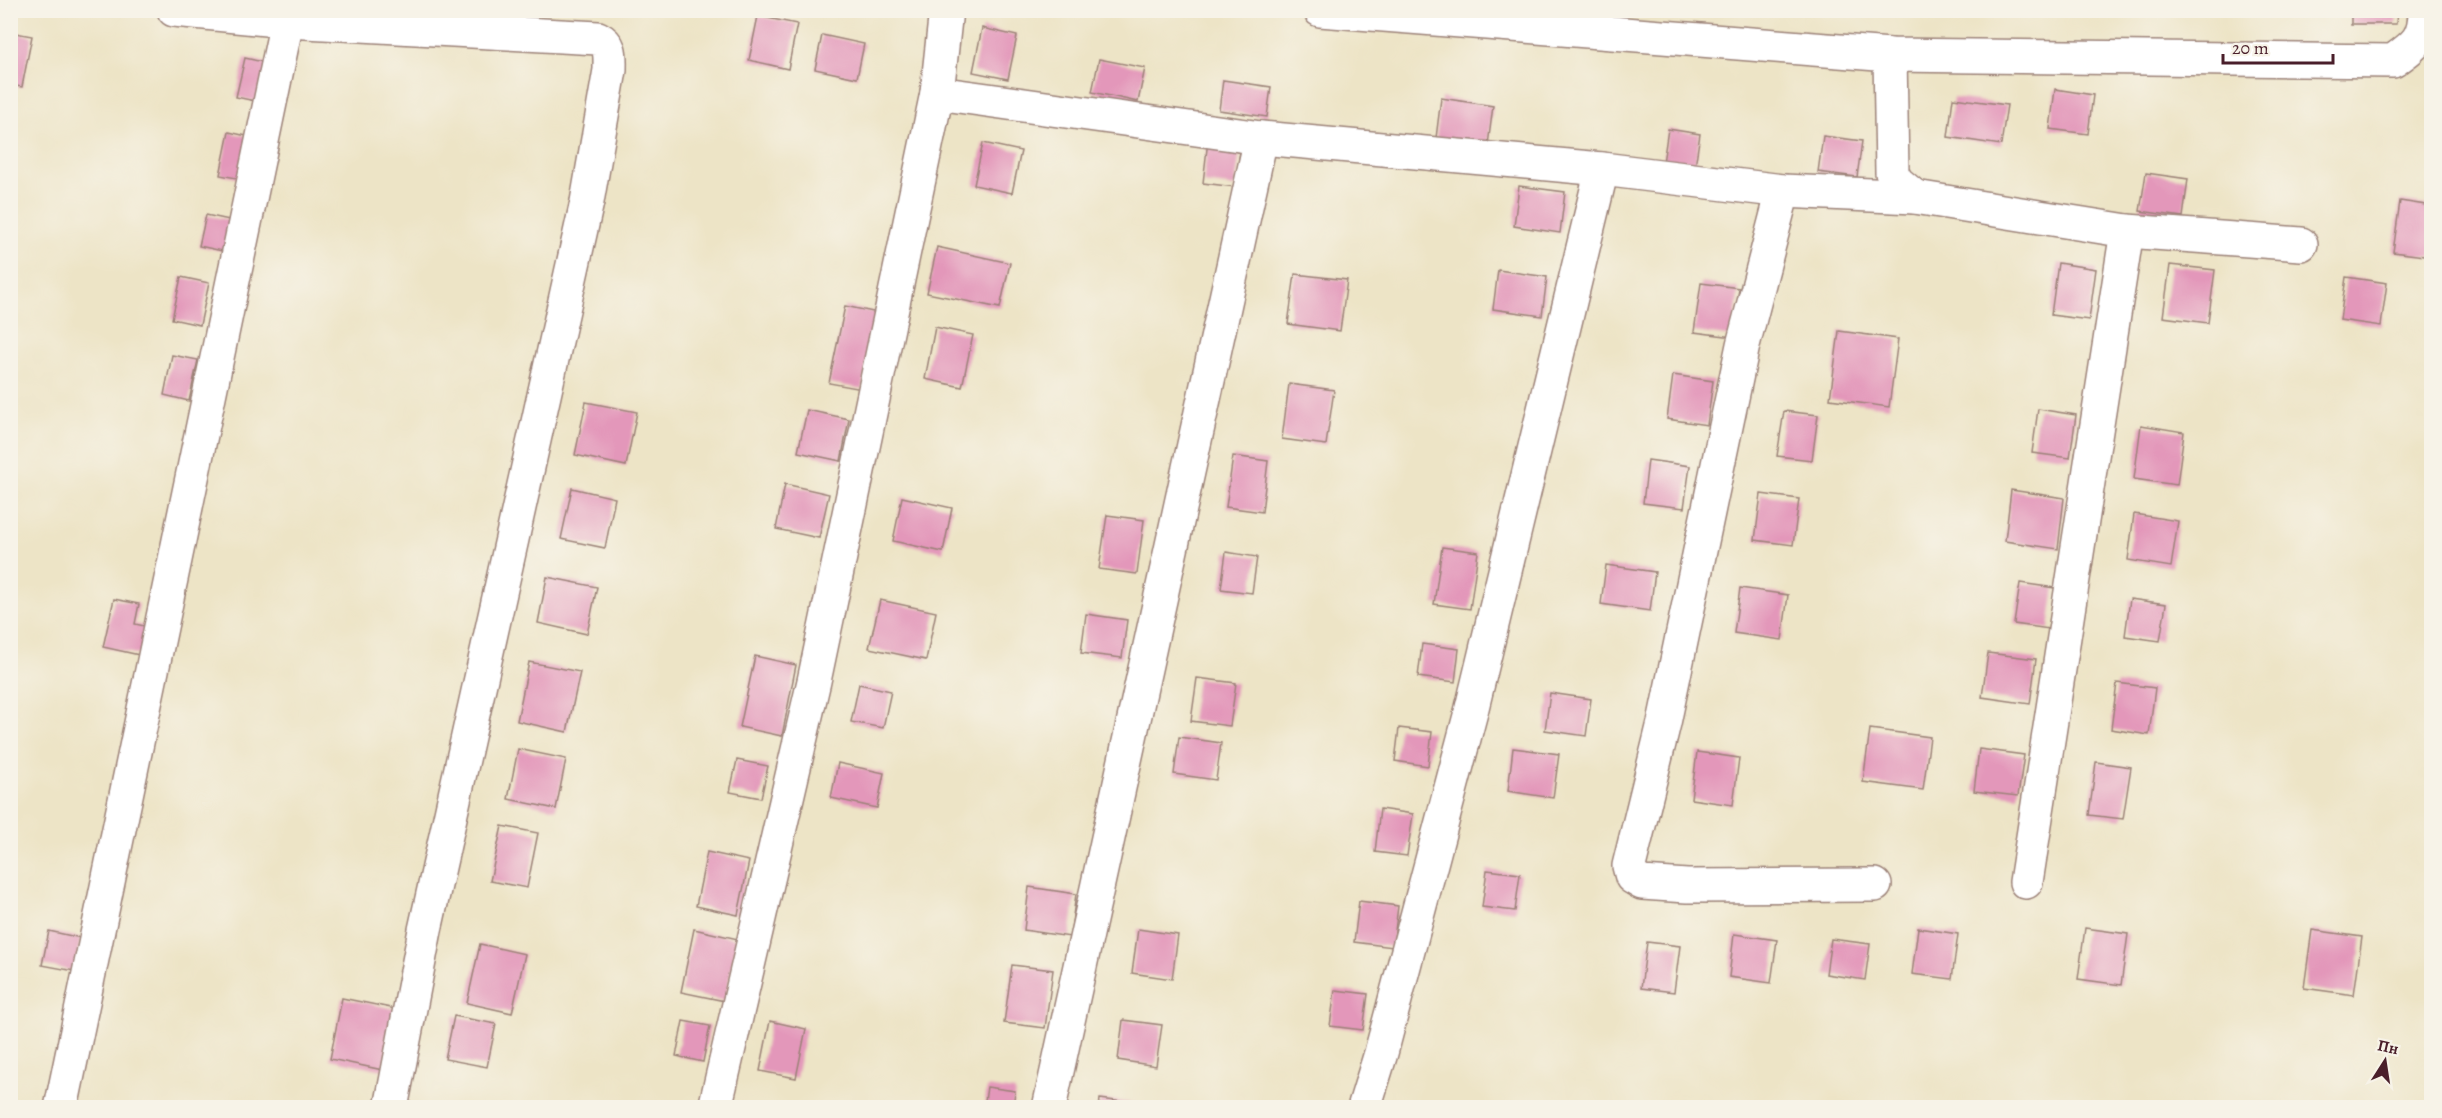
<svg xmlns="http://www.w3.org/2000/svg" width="2442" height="1118" font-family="Alegreya,serif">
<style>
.building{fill:#e397ba}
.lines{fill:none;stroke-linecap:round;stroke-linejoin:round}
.street-casing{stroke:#9c8278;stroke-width:36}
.street{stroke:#fff;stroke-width:33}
</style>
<rect width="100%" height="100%" fill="#f7f3e8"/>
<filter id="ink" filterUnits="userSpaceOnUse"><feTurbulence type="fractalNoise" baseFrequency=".0167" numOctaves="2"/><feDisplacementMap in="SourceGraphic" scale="12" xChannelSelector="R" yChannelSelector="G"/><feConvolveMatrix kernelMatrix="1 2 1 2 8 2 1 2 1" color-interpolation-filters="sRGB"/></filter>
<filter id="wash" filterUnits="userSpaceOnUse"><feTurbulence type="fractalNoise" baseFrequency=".008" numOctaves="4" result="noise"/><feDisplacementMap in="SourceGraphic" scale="24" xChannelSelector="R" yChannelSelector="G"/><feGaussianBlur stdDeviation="1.35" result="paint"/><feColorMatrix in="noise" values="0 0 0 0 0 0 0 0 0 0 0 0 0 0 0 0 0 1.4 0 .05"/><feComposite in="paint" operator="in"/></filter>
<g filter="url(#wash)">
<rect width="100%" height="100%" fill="#ede4c6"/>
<g id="blocks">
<g class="building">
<polygon points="410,10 445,10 443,21 409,14"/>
<polygon points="2351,10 2397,10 2396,24 2351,24"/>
<polygon points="758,16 797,24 788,69 749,60"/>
<polygon points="982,28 1017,36 1008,79 973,72"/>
<polygon points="10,32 32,36 22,87 10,85"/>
<polygon points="822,35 864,44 857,78 815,69"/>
<polygon points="245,58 272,64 264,103 236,97"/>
<polygon points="1099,59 1145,68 1138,102 1092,92"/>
<polygon points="1223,80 1271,87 1267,117 1219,110"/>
<polygon points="2055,89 2093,95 2088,134 2050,129"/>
<polygon points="1441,98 1493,106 1488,145 1436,138"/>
<polygon points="1953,98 2007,105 2001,145 1948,137"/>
<polygon points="1668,129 1700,134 1695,167 1663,163"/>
<polygon points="229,132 256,138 247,180 220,175"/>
<polygon points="1823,136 1862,141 1857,177 1818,172"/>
<polygon points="1208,140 1241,144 1235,187 1203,183"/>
<polygon points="983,143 1021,151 1012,193 974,185"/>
<polygon points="2146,173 2188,179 2183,217 2140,211"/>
<polygon points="1519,186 1565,192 1560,233 1514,226"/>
<polygon points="2400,201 2432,206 2432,257 2393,252"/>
<polygon points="206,215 239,222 232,253 199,246"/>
<polygon points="937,247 1010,263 1000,308 927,293"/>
<polygon points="2058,263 2096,269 2089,320 2051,315"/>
<polygon points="2170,265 2215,270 2208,323 2163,317"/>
<polygon points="1498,270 1547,277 1542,316 1493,309"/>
<polygon points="1295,274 1347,280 1340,331 1288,324"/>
<polygon points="181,277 209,283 200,325 172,319"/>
<polygon points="2346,277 2387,283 2381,326 2340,320"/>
<polygon points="1701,283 1739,288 1733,337 1694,332"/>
<polygon points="845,306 878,313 862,389 829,383"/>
<polygon points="935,327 973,335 962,387 925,379"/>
<polygon points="1839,331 1898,339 1889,407 1830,399"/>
<polygon points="172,355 198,360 189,401 164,395"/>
<polygon points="1673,375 1713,381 1707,425 1667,419"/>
<polygon points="1289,384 1334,390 1326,445 1282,439"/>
<polygon points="586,402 637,412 626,466 575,455"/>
<polygon points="2038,409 2076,415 2070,458 2032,453"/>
<polygon points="807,410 849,419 841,461 798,452"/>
<polygon points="1784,411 1818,415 1812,460 1777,456"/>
<polygon points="2141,425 2184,432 2177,485 2134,479"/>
<polygon points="1233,456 1268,461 1262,512 1226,507"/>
<polygon points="1648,460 1690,466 1684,508 1643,503"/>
<polygon points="785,484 829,494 819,538 776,529"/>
<polygon points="572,488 615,498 605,548 561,539"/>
<polygon points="2011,490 2064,498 2058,549 2005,541"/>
<polygon points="1761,494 1799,499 1793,545 1755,540"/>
<polygon points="902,497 952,508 943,552 893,541"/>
<polygon points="2134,514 2178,521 2171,567 2128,560"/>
<polygon points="1107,515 1144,520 1137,574 1099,569"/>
<polygon points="1442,547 1478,552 1470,609 1434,604"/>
<polygon points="1226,552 1257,557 1252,593 1221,589"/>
<polygon points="1606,565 1655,572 1650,611 1601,604"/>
<polygon points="547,577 597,587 587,634 538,623"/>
<polygon points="2020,583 2055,588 2049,629 2014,624"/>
<polygon points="1740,588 1788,595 1782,640 1734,633"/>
<polygon points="114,599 139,604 135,624 149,627 144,656 103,647"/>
<polygon points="2130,599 2166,604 2160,641 2125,636"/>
<polygon points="880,600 936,612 926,660 869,648"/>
<polygon points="1086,614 1127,620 1122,658 1081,653"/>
<polygon points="1422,644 1459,649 1455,682 1418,677"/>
<polygon points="1988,653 2036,659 2030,704 1982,697"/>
<polygon points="755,656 796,665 782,736 740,727"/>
<polygon points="529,662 580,672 567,732 517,721"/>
<polygon points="1197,678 1236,683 1230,726 1191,721"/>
<polygon points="2117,683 2155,688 2149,735 2111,729"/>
<polygon points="859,684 891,691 883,728 851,722"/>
<polygon points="1550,693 1591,699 1586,736 1545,730"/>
<polygon points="1399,728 1432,732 1428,766 1395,761"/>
<polygon points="1870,729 1930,737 1923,790 1863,782"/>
<polygon points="1179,737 1221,743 1216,780 1174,774"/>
<polygon points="1513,748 1559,754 1553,798 1508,791"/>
<polygon points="518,749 566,759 556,809 508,799"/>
<polygon points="1979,749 2024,755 2018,796 1974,791"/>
<polygon points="1697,752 1739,758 1733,805 1691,799"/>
<polygon points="737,760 768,766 761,798 730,792"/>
<polygon points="2096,762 2131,767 2123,819 2089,815"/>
<polygon points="838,763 884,773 877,808 831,798"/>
<polygon points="1380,809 1413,814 1407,856 1375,852"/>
<polygon points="502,826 538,833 527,888 490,881"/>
<polygon points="707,852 749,861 738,915 696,906"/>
<polygon points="1487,870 1520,874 1515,911 1482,907"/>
<polygon points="1029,887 1076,894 1070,937 1024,930"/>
<polygon points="1359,901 1398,906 1393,947 1354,942"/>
<polygon points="1918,928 1958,934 1952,979 1912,974"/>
<polygon points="2085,928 2128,934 2121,985 2078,979"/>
<polygon points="694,929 738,939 725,1001 681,992"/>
<polygon points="1138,929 1178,935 1172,979 1132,973"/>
<polygon points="2312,930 2362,937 2354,995 2304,988"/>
<polygon points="49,931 81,938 74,971 42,965"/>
<polygon points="1734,934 1777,940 1771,983 1729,977"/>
<polygon points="1831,939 1870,944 1865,980 1826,974"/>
<polygon points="1647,942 1680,946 1674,992 1641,988"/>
<polygon points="480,944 525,954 512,1013 467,1003"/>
<polygon points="1012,965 1053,970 1045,1028 1004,1023"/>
<polygon points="1335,990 1368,994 1363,1030 1330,1026"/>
<polygon points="342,998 396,1009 383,1070 330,1059"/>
<polygon points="454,1016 496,1024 487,1067 445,1059"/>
<polygon points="1123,1020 1162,1025 1156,1066 1118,1060"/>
<polygon points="683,1021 710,1026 703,1062 676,1056"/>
<polygon points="770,1021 806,1029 796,1078 760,1071"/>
<polygon points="987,1087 1015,1091 1013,1108 984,1108"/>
<polygon points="1100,1099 1139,1104 1139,1108 1099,1108"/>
</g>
</g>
</g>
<g filter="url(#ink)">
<use href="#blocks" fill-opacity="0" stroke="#9c8278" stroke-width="1.5"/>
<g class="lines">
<defs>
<g id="street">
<path d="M1320,10L1890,55L2393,61C2415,45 2425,39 2425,10"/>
<path d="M287,21L598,38C612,45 610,56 610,70L587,202L425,930L391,1108"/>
<polyline points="1890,55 1892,173 1897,182 1915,197"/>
<polyline points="937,93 1261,138 1602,169 1783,191 1915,197 2127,231 2026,882"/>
<polyline points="1783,191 1743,345 1664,723 1629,866 1632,877 1642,883 1687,886 1875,885"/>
<polyline points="2127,231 2301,244"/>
<polyline points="61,1108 287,21 174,10"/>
<polyline points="715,1108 814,681 937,93 946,10"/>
<polyline points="1049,1108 1261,138"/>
<polyline points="1364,1108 1381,1053 1471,712 1602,169"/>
</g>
</defs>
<use href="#street" class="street-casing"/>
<use href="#street" class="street"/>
</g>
</g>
<rect width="2442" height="1118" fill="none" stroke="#f7f3e8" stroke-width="36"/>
<g transform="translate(2385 1061) rotate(12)" stroke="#f7f3e8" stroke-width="4.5" paint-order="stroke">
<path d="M0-4.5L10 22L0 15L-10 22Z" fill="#4a1f2b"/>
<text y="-9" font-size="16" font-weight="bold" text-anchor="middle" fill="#4a1f2b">Пн</text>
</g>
<path d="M2223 54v9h110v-9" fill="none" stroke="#4a1f2b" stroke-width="3"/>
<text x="2232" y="54" font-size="18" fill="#4a1f2b" stroke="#f7f3e8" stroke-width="4.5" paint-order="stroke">20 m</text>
</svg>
